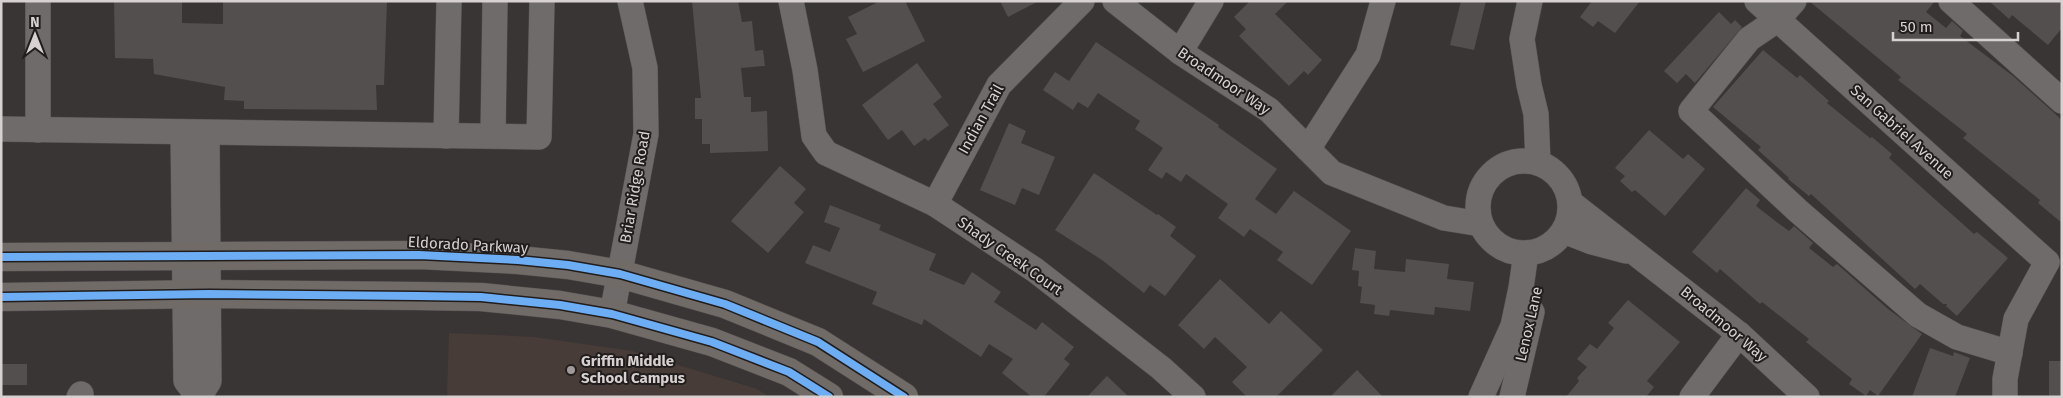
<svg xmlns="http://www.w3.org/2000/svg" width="2063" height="398" font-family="'Fira Sans',sans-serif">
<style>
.built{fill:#483c38}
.building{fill:#534f4e}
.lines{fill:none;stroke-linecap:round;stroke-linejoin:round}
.minor-casing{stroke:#545150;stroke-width:26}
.major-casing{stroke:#545150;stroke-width:29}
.minor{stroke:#6e6b6a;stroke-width:25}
.major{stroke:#716b68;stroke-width:28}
.cycleway-casing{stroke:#201d1c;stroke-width:11}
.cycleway{stroke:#6dadf4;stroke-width:8}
.poi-dot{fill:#a09b9a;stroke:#201d1c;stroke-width:2}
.labels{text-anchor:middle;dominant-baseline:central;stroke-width:4;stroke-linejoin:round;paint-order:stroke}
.street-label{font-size:15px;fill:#d7d2d1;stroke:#201d1c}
.poi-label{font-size:15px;font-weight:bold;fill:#d7d2d1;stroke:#201d1c;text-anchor:start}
</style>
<rect width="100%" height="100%" fill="#393534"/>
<polygon class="built" points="449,333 534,337 632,351 757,389 770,397 447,397"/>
<g class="building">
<polygon points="114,1 182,1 182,23 223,24 223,1 387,1 384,85 376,85 377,110 244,109 244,101 224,100 225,87 154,74 153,59 115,58"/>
<polygon points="692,1 738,1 742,22 752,21 755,51 763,50 765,66 741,68 744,97 751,97 751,112 767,111 768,151 710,153 710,144 702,144 702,119 695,119 695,98 701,98"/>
<polygon points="880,1 905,1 925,41 863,72 846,39 857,34 848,17"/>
<polygon points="1000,1 1039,1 1008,17"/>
<polygon points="1250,1 1288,1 1275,14 1322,60 1308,75 1304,71 1289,86 1239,36 1246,29 1234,17"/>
<polygon points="1461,1 1486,1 1474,50 1450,45"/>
<polygon points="1592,1 1640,1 1615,33 1598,21 1593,27 1580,17"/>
<polygon points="1809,1 1935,1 1926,12 1946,28 1952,21 1963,31 1960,36 2013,76 2062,120 2062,223 2038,203 2040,200 1963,138 1967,134 1898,80 1901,77"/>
<polygon points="1989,1 2062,1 2062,28 2048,45 2012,15 2009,19"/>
<polygon points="1719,12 1731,24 1735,20 1742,27 1695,83 1686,74 1677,83 1664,71"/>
<polygon points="1096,42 1219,125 1218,127 1277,169 1255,199 1276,214 1294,191 1351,231 1312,285 1277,260 1283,252 1250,229 1244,237 1218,218 1228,204 1186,174 1181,182 1166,172 1162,179 1148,170 1163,148 1135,129 1140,121 1098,93 1088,108 1078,102 1073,110 1043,90 1055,72 1069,81"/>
<polygon points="1763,50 1797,78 1800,75 1829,101 1827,103 1870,138 1872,137 1892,154 1889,158 1929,194 1974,234 1977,232 2008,258 1957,316 1946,306 1947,304 1943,304 1920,284 1915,289 1811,194 1809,196 1788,179 1789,178 1758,150 1761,147 1713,107"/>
<polygon points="917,63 942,97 933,104 949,125 928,141 925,138 914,146 902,130 888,140 862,105"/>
<polygon points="1009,123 1026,131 1021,143 1055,157 1039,195 1022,188 1015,205 980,190"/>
<polygon points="1649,130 1683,159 1688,154 1705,169 1665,216 1635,190 1632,192 1620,181 1625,176 1615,168"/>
<polygon points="780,166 806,189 794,203 804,212 768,253 731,221"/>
<polygon points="1094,173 1157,215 1158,214 1176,227 1170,236 1196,256 1165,296 1150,285 1144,293 1102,260 1055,230"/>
<polygon points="1746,188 1760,200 1756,206 1778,223 1789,231 1794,226 1813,243 1809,248 1833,267 1837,264 1888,309 1922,334 1878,396 1870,390 1866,396 1849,384 1852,379 1806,342 1809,339 1762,302 1760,304 1720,269 1717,273 1692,252"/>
<polygon points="830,205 881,225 879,230 936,254 929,270 964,285 972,272 1001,292 994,302 1036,330 1042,322 1074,347 1064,359 1070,364 1044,397 1032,397 1002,373 1013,359 989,344 981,357 924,319 922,325 872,304 877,292 805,263 813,245 830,252 840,228 824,222"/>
<polygon points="1355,248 1376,251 1374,269 1405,272 1406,259 1449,264 1447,279 1474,282 1470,311 1435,307 1434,315 1390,310 1389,316 1374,314 1375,305 1360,303 1362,287 1358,286 1359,271 1352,270"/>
<polygon points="1220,279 1269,324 1281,311 1323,350 1276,397 1247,397 1232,382 1247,367 1215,337 1204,349 1178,325"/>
<polygon points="1628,300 1680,342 1647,381 1654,387 1646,397 1566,397 1579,381 1577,378 1587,367 1577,359 1590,344 1597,349 1614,328 1608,323"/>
<polygon points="1930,348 1953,356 1954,352 1970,358 1955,397 1912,397"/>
<rect x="2049" y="361" width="13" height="36"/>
<rect x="1" y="364" width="26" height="21"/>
<polygon points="1357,370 1383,397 1330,397"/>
<polygon points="1107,376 1129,397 1087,397"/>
</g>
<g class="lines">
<defs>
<g id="minor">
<polyline points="791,1 805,70 814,136 826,153 935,204 1035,270 1161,368 1193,397"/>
<polyline points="1115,1 1180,52 1269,110 1332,173 1444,218 1481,224"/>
<polyline points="1530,1 1522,39 1529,85 1536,114 1538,162"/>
<polyline points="1757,1 2047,262"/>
<polyline points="1794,1 1777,20 1749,39 1691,111 1797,210 1918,315 1957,337 2010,353"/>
<polyline points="1951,1 2062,101"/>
<polyline points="1180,52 1211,1"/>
<polyline points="1,129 539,137 542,1"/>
<polyline points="38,130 38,1"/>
<polyline points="183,132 186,381 198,396"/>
<polyline points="446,136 449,1"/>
<polyline points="493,136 495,1"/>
<polyline points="1308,149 1368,55 1383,1"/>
<circle cx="1524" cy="207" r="46"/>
<polyline points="1571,203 1739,334 1807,397"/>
<polyline points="935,204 999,85 1082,1"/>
<polyline points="1564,231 1592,242 1626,251"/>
<polyline points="612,314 646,134 645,68 630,1"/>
<polyline points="79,397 81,394"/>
<polyline points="199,397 209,381 207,133"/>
<polyline points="1481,397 1513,326 1521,288 1526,253"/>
<polyline points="1512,397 1532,312"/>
<polyline points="1692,397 1739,334"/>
<polyline points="2005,397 2005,379 2016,319 2047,262"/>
</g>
<g id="major">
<polyline points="1,257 419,255 518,260 568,265 620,274 725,304 818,342 904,397"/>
<polyline points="1,297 209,294 418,296 481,297 560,305 612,314 712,342 789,372 829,397"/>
</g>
</defs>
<use href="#minor" class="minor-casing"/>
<use href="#major" class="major-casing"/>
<use href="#minor" class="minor"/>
<use href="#major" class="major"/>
<defs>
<g id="cycleway">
<polyline points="1,257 419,255 518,260 568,265 620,274 725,304 818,342 904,397"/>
<polyline points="1,297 209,294 418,296 481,297 560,305 612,314 712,342 789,372 829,397"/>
</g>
</defs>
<use href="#cycleway" class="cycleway-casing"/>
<use href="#cycleway" class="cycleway"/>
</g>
<circle class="poi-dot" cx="571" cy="370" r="5"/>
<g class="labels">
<g class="street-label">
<text transform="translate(1224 81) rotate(34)">Broadmoor Way</text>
<text transform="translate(981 119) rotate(-61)">Indian Trail</text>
<text transform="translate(1902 132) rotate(42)">San Gabriel Avenue</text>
<text transform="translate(635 187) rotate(-80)">Briar Ridge Road</text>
<text transform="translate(468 245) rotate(3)">Eldorado Parkway</text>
<text transform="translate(1010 256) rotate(35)">Shady Creek Court</text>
<text transform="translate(1529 324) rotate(-77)">Lenox Lane</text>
<text transform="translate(1724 324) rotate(40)">Broadmoor Way</text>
</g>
<g class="poi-label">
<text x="581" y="361">Griffin Middle<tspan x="581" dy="17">School Campus</tspan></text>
</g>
</g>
<rect width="2063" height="398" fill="none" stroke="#d7d2d1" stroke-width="5"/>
<g transform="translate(35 35)" stroke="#201d1c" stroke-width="4" paint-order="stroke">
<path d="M0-4L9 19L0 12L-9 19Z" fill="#d7d2d1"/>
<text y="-8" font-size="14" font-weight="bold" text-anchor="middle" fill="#d7d2d1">N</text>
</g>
<path d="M1893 32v8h125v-8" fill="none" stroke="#d7d2d1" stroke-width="2.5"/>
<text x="1900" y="32" font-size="15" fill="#d7d2d1" stroke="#201d1c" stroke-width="4" paint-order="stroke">50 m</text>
</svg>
